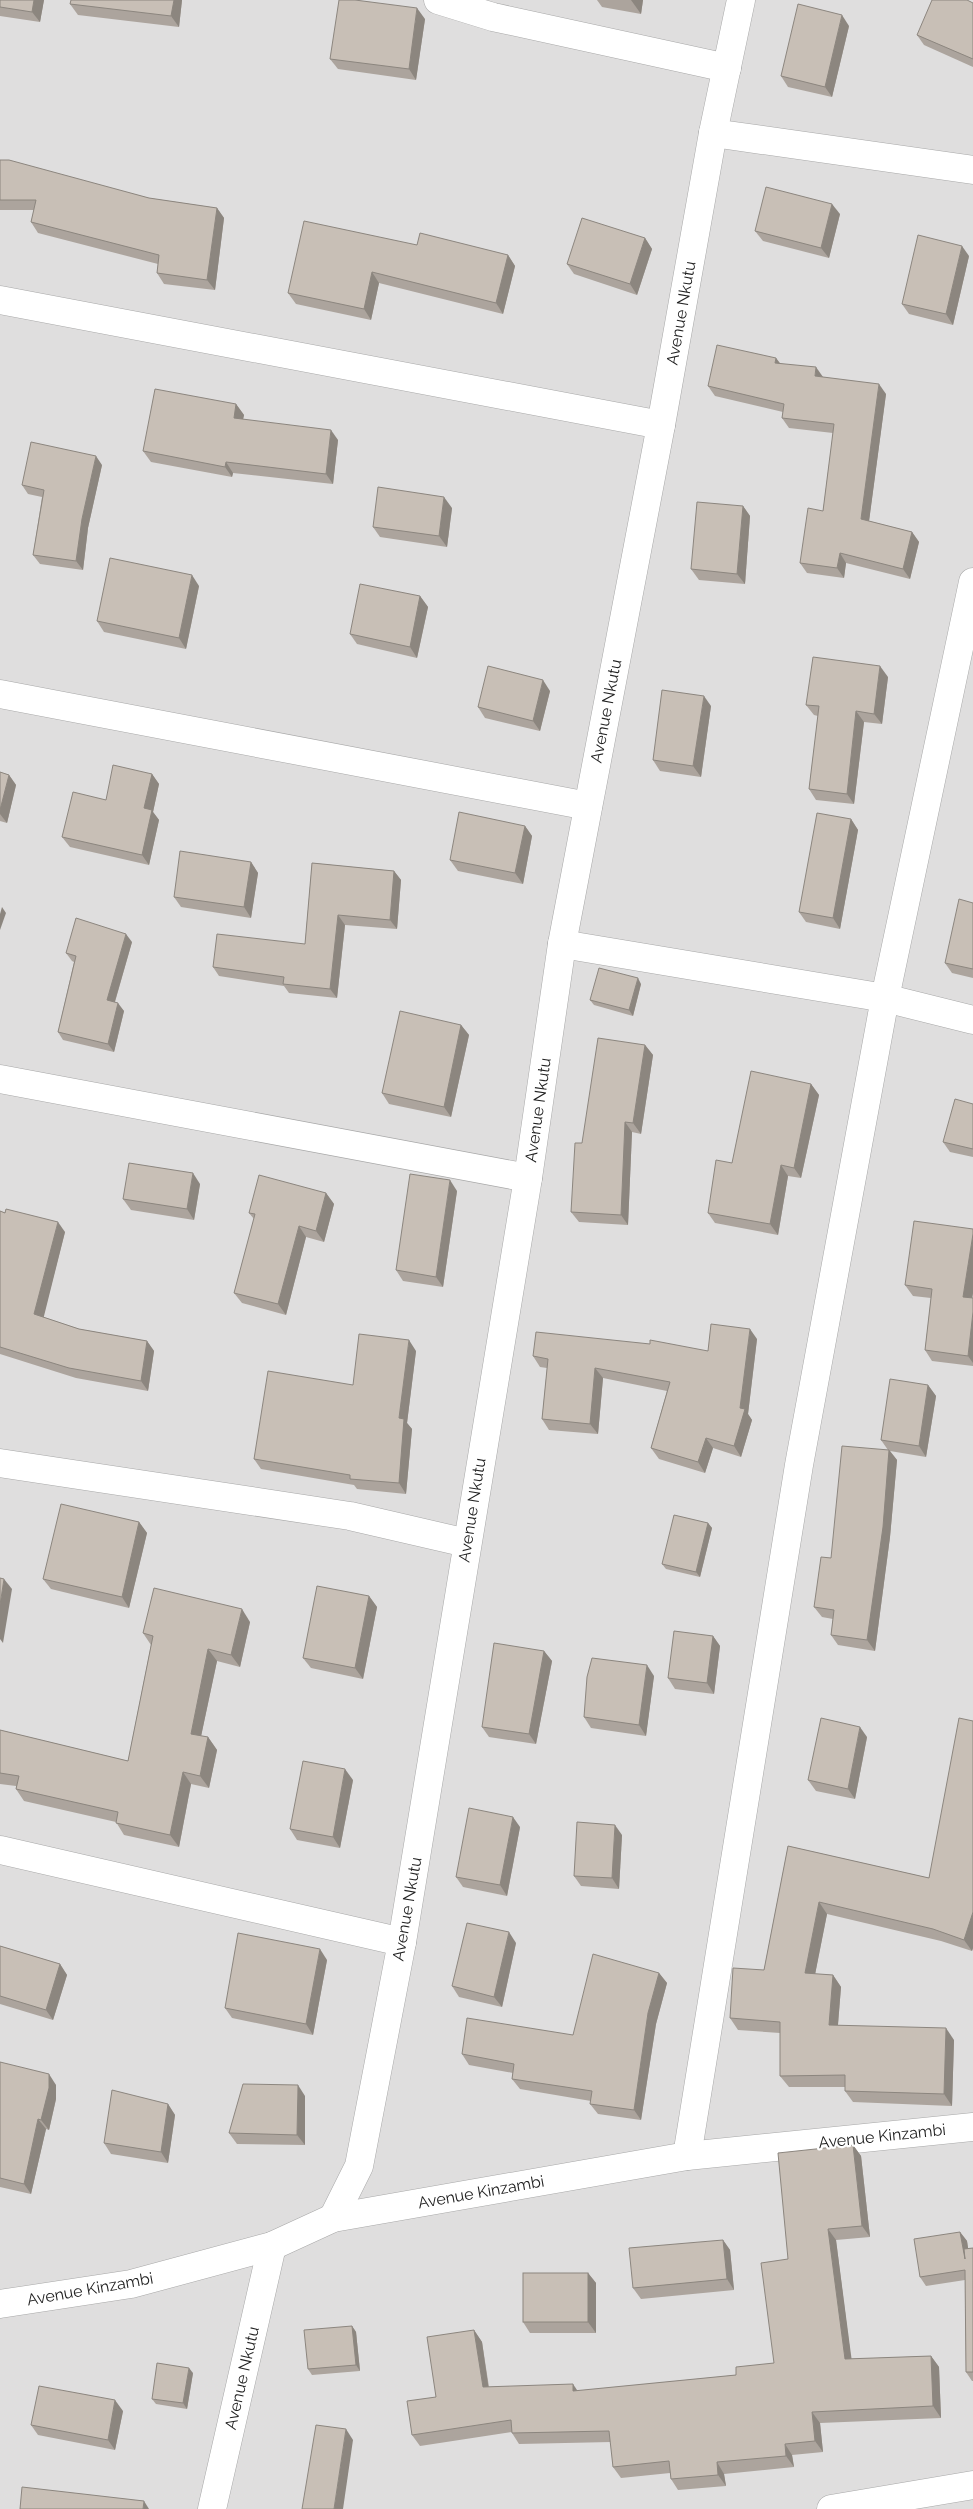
<svg xmlns="http://www.w3.org/2000/svg" width="973" height="2509" font-family="Raleway,sans-serif">
<style>
.residential{fill:#dfdede}
.lines{fill:none;stroke-linecap:round;stroke-linejoin:round}
.minor-casing{stroke:#a8a8a8;stroke-width:29}
.minor{stroke:#fff;stroke-width:28}
.wall{fill:#aca49d}
.shaded-wall{fill:#8c867f}
.building{fill:#c8bfb6;stroke:#8c867f}
.labels{text-anchor:middle;dominant-baseline:central;stroke-width:4.5;stroke-linejoin:round;paint-order:stroke}
.street-label{font-size:16px;fill:#212121;stroke:#fff}
</style>
<rect width="100%" height="100%" fill="#f2efe7"/>
<rect class="residential" x="0" y="0" width="973" height="2509"/>
<g class="lines">
<defs>
<g id="minor">
<polyline points="438,0 493,17 727,68"/>
<polyline points="713,133 973,170"/>
<polyline points="0,300 661,425"/>
<polyline points="0,694 588,806"/>
<polyline points="562,944 885,998 973,1020"/>
<polyline points="0,1079 528,1178"/>
<polyline points="0,1463 350,1516 467,1543"/>
<polyline points="0,1850 402,1942"/>
<polyline points="687,2156 799,1465 885,998 973,582"/>
<polyline points="333,2218 359,2166 402,1942 528,1178 562,944 661,425 713,133 741,0"/>
<polyline points="0,2304 131,2284 272,2246 333,2218 687,2156 973,2127"/>
<polyline points="212,2509 272,2246"/>
<polyline points="831,2509 973,2485"/>
</g>
</defs>
<use href="#minor" class="minor-casing"/>
<use href="#minor" class="minor"/>
</g>
<g class="wall">
<polygon points="0,0 44,0 40,22 0,16"/>
<polygon points="71,0 182,0 179,27 78,15 70,4"/>
<polygon points="597,0 643,0 641,14 602,7"/>
<polygon points="973,3 973,67 924,45 917,35"/>
<polygon points="425,19 416,80 338,69 330,59"/>
<polygon points="849,26 832,97 788,87 781,76"/>
<polygon points="0,160 149,198 217,208 224,218 215,290 164,284 157,273 158,264 38,233 31,222 34,210 0,210"/>
<polygon points="840,214 829,258 763,241 755,231"/>
<polygon points="645,238 652,249 637,295 574,274 567,264"/>
<polygon points="417,245 508,255 515,266 503,314 379,283 371,320 296,304 288,293"/>
<polygon points="969,256 953,325 909,314 902,304"/>
<polygon points="776,358 780,363 823,377 886,394 869,521 912,532 919,542 910,579 846,563 844,578 807,573 800,563 823,511 833,433 789,428 782,418 783,412 715,396 708,386"/>
<polygon points="236,404 244,415 243,419 338,440 333,484 233,473 232,477 151,462 143,451"/>
<polygon points="102,465 88,528 83,570 40,564 33,555 42,497 28,494 22,485"/>
<polygon points="743,506 750,516 745,584 699,580 691,569"/>
<polygon points="452,508 447,547 380,537 373,527"/>
<polygon points="199,586 186,649 104,632 97,621"/>
<polygon points="420,596 428,607 417,658 357,644 350,634"/>
<polygon points="888,677 882,724 864,722 854,804 816,800 809,789 818,716 814,715 806,705"/>
<polygon points="550,691 540,731 485,718 478,707"/>
<polygon points="711,706 701,777 660,771 653,760"/>
<polygon points="0,772 9,775 16,785 7,823 0,821"/>
<polygon points="152,774 159,784 153,812 159,820 149,865 70,847 62,837 106,800"/>
<polygon points="851,819 858,830 840,929 806,922 799,912"/>
<polygon points="525,826 532,836 523,884 458,871 450,860"/>
<polygon points="251,862 258,873 251,918 181,907 174,897"/>
<polygon points="312,863 394,871 401,880 397,929 345,925 337,998 289,993 284,986 219,976 213,967 305,944"/>
<polygon points="973,903 973,978 952,973 945,963"/>
<polygon points="132,942 115,1002 124,1011 114,1052 63,1040 58,1032 74,962 72,961 66,953"/>
<polygon points="641,984 633,1016 594,1005 590,1000"/>
<polygon points="461,1025 469,1035 451,1117 389,1104 382,1093"/>
<polygon points="645,1045 653,1055 641,1134 632,1132 628,1225 579,1222 571,1212 582,1143"/>
<polygon points="811,1084 819,1095 801,1178 788,1176 778,1235 715,1223 708,1213 732,1163"/>
<polygon points="973,1104 973,1157 950,1152 943,1142"/>
<polygon points="200,1184 194,1220 131,1210 123,1199"/>
<polygon points="457,1191 443,1287 403,1281 396,1270"/>
<polygon points="326,1193 334,1204 324,1242 306,1237 286,1315 242,1303 234,1293 254,1219 249,1213"/>
<polygon points="0,1211 65,1232 43,1317 79,1329 147,1341 154,1351 148,1391 76,1378 0,1354"/>
<polygon points="973,1229 973,1293 972,1298 973,1298 973,1366 932,1361 925,1350 931,1298 913,1296 905,1285"/>
<polygon points="757,1339 748,1414 752,1420 741,1457 713,1448 705,1473 659,1459 651,1448 667,1391 603,1378 598,1434 549,1430 542,1419 547,1368 540,1367 533,1356 708,1351"/>
<polygon points="416,1351 407,1423 412,1429 406,1494 357,1489 354,1485 261,1469 254,1459 353,1385"/>
<polygon points="928,1385 936,1396 926,1457 890,1451 897,1460 890,1537 875,1651 838,1645 831,1635 833,1619 822,1617 814,1607 831,1558 888,1450 881,1440"/>
<polygon points="139,1522 147,1533 129,1608 51,1589 43,1579"/>
<polygon points="708,1523 712,1528 700,1577 666,1569 662,1564"/>
<polygon points="369,1596 377,1607 363,1679 311,1668 303,1658"/>
<polygon points="250,1622 240,1667 217,1661 201,1736 208,1737 217,1750 209,1788 191,1784 179,1847 124,1835 116,1822 24,1801 16,1789 16,1786 0,1784 0,1730 128,1761 151,1645 143,1633"/>
<polygon points="713,1636 720,1646 714,1694 675,1689 668,1678"/>
<polygon points="544,1651 552,1661 536,1744 489,1737 482,1727"/>
<polygon points="654,1676 646,1736 591,1728 584,1717"/>
<polygon points="973,1721 973,1948 972,1951 941,1941 827,1914 815,1974 833,1975 841,1987 838,2025 954,2040 952,2106 853,2102 845,2091 845,2087 789,2087 780,2076 780,2033 738,2030 730,2018 764,1970 788,1846 929,1878"/>
<polygon points="867,1737 855,1799 816,1791 808,1780"/>
<polygon points="353,1780 340,1848 297,1840 290,1829"/>
<polygon points="520,1827 507,1896 463,1887 456,1877"/>
<polygon points="622,1835 619,1889 581,1886 574,1876"/>
<polygon points="516,1943 502,2007 459,1997 452,1986"/>
<polygon points="0,1946 60,1964 67,1975 53,2020 0,2004"/>
<polygon points="327,1960 313,2035 232,2018 225,2008"/>
<polygon points="659,1973 667,1983 656,2024 641,2120 598,2114 590,2104 591,2101 520,2089 512,2079 513,2073 469,2065 462,2054 573,2035"/>
<polygon points="0,2062 56,2085 56,2099 49,2130 46,2129 31,2194 0,2187"/>
<polygon points="305,2096 305,2145 237,2144 229,2133"/>
<polygon points="168,2104 175,2115 168,2163 111,2154 104,2143"/>
<polygon points="853,2145 861,2156 870,2237 836,2240 851,2359 931,2356 939,2367 941,2418 820,2423 823,2452 792,2455 794,2467 724,2474 726,2486 678,2490 671,2479 670,2473 621,2478 613,2467 611,2442 519,2444 512,2433 512,2432 420,2446 412,2435 436,2397 474,2330 482,2342 489,2387 577,2391 736,2375 774,2363 788,2259"/>
<polygon points="960,2232 967,2241 968,2248 973,2248 973,2381 972,2381 966,2372 965,2280 926,2286 920,2277"/>
<polygon points="723,2240 730,2250 734,2290 641,2299 633,2288"/>
<polygon points="588,2273 596,2283 596,2333 530,2333 523,2322"/>
<polygon points="352,2326 356,2332 360,2371 312,2375 308,2369"/>
<polygon points="193,2373 187,2409 156,2404 152,2399"/>
<polygon points="123,2411 115,2450 38,2435 31,2425"/>
</g>
<g class="shaded-wall">
<polygon points="34,0 44,0 40,22 32,12"/>
<polygon points="174,0 182,0 179,27 171,16"/>
<polygon points="631,0 643,0 641,14"/>
<polygon points="417,8 425,19 416,80 409,69"/>
<polygon points="842,15 849,26 832,97 825,87"/>
<polygon points="832,204 840,214 829,258 821,248"/>
<polygon points="217,208 224,218 215,290 207,280"/>
<polygon points="645,238 652,249 637,295 630,284"/>
<polygon points="962,246 969,256 953,325 946,314"/>
<polygon points="508,255 515,266 503,314 496,303"/>
<polygon points="372,272 379,283 371,320 364,309"/>
<polygon points="776,358 783,368 775,363"/>
<polygon points="816,367 823,377 815,376"/>
<polygon points="879,384 886,394 868,529 861,519"/>
<polygon points="236,404 244,415 241,429 234,418"/>
<polygon points="331,430 338,440 333,484 326,474"/>
<polygon points="96,456 102,465 88,528 83,570 76,561 82,519"/>
<polygon points="226,462 233,473 232,477 225,467"/>
<polygon points="444,497 452,508 447,547 439,536"/>
<polygon points="743,506 750,516 745,584 737,574"/>
<polygon points="912,532 919,542 910,579 903,569"/>
<polygon points="840,553 846,563 844,578 837,568"/>
<polygon points="192,575 199,586 186,649 179,638"/>
<polygon points="420,596 428,607 417,658 410,647"/>
<polygon points="880,666 888,677 882,724 874,714"/>
<polygon points="543,680 550,691 540,731 533,721"/>
<polygon points="704,696 711,706 701,777 693,766"/>
<polygon points="856,711 864,722 854,804 847,794"/>
<polygon points="152,774 159,784 153,812 159,820 149,865 142,855 144,808"/>
<polygon points="9,775 16,785 7,823 0,814 0,810"/>
<polygon points="851,819 858,830 840,929 833,918"/>
<polygon points="525,826 532,836 523,884 515,873"/>
<polygon points="251,862 258,873 251,918 244,907"/>
<polygon points="394,871 401,880 397,929 390,920"/>
<polygon points="2,907 6,913 0,930 0,914"/>
<polygon points="338,915 345,925 337,998 330,989"/>
<polygon points="126,934 132,942 113,1008 107,1000"/>
<polygon points="638,978 641,984 633,1016 629,1010"/>
<polygon points="118,1003 124,1011 114,1052 108,1044"/>
<polygon points="461,1025 469,1035 451,1117 444,1107"/>
<polygon points="645,1045 653,1055 641,1134 633,1123"/>
<polygon points="811,1084 819,1095 801,1178 794,1168"/>
<polygon points="625,1122 632,1132 628,1225 621,1215"/>
<polygon points="781,1165 788,1176 778,1235 770,1224"/>
<polygon points="193,1173 200,1184 194,1220 187,1209"/>
<polygon points="450,1180 457,1191 443,1287 436,1277"/>
<polygon points="326,1193 334,1204 324,1242 316,1231"/>
<polygon points="58,1222 65,1232 42,1324 34,1314"/>
<polygon points="299,1226 306,1237 286,1315 278,1304"/>
<polygon points="973,1234 973,1293 971,1307 963,1297"/>
<polygon points="973,1312 973,1363 968,1356"/>
<polygon points="750,1329 757,1339 748,1414 752,1420 741,1457 734,1446 740,1408"/>
<polygon points="409,1340 416,1351 407,1423 412,1429 406,1494 399,1483 399,1418"/>
<polygon points="147,1341 154,1351 148,1391 141,1381"/>
<polygon points="595,1368 603,1378 598,1434 590,1424"/>
<polygon points="928,1385 936,1396 926,1457 919,1446"/>
<polygon points="706,1438 713,1448 705,1473 698,1462"/>
<polygon points="889,1450 897,1460 890,1537 875,1651 867,1640"/>
<polygon points="139,1522 147,1533 129,1608 122,1597"/>
<polygon points="708,1523 712,1528 700,1577 696,1572"/>
<polygon points="4,1579 12,1589 3,1643 0,1639 0,1605"/>
<polygon points="369,1596 377,1607 363,1679 355,1668"/>
<polygon points="242,1609 250,1622 240,1667 231,1655"/>
<polygon points="713,1636 720,1646 714,1694 707,1683"/>
<polygon points="208,1649 217,1661 199,1746 191,1734"/>
<polygon points="544,1651 552,1661 536,1744 529,1734"/>
<polygon points="647,1665 654,1676 646,1736 639,1725"/>
<polygon points="860,1727 867,1737 855,1799 848,1789"/>
<polygon points="208,1737 217,1750 209,1788 200,1776"/>
<polygon points="345,1769 353,1780 340,1848 333,1837"/>
<polygon points="183,1772 191,1784 179,1847 170,1835"/>
<polygon points="513,1817 520,1827 507,1896 500,1885"/>
<polygon points="615,1825 622,1835 619,1889 612,1878"/>
<polygon points="819,1902 827,1914 813,1985 805,1973"/>
<polygon points="973,1912 973,1948 972,1951 964,1940"/>
<polygon points="509,1932 516,1943 502,2007 494,1997"/>
<polygon points="320,1949 327,1960 313,2035 306,2024"/>
<polygon points="60,1964 67,1975 53,2020 46,2010"/>
<polygon points="659,1973 667,1983 656,2024 641,2120 634,2110 648,2013"/>
<polygon points="833,1975 841,1987 837,2036 829,2025"/>
<polygon points="946,2028 954,2040 952,2106 944,2094"/>
<polygon points="49,2074 56,2085 56,2099 49,2130 41,2120"/>
<polygon points="298,2085 305,2096 305,2145 297,2135"/>
<polygon points="168,2104 175,2115 168,2163 161,2152"/>
<polygon points="38,2119 46,2129 31,2194 24,2184"/>
<polygon points="853,2145 861,2156 870,2237 862,2226"/>
<polygon points="828,2229 836,2240 853,2370 845,2359"/>
<polygon points="960,2232 967,2241 971,2268 965,2259"/>
<polygon points="723,2240 730,2250 734,2290 727,2279"/>
<polygon points="588,2273 596,2283 596,2333 588,2322"/>
<polygon points="352,2326 356,2332 360,2371 356,2365"/>
<polygon points="474,2330 482,2342 490,2398 483,2387"/>
<polygon points="931,2356 939,2367 941,2418 933,2406"/>
<polygon points="189,2368 193,2373 187,2409 183,2403"/>
<polygon points="573,2384 581,2396 573,2391"/>
<polygon points="115,2400 123,2411 115,2450 108,2440"/>
<polygon points="812,2412 820,2423 823,2452 815,2441"/>
<polygon points="346,2429 353,2440 343,2509 334,2509"/>
<polygon points="785,2444 792,2455 794,2467 786,2456"/>
<polygon points="717,2462 724,2474 726,2486 718,2475"/>
<polygon points="144,2501 149,2509 143,2509"/>
</g>
<g class="building">
<polygon points="0,0 34,0 32,12 0,7"/>
<polygon points="71,0 174,0 171,16 70,4"/>
<polygon points="339,0 355,0 417,8 409,69 330,59"/>
<polygon points="932,0 967,0 973,3 973,59 917,35"/>
<polygon points="798,4 842,15 825,87 781,76"/>
<polygon points="0,160 9,160 149,198 217,208 207,280 157,273 159,255 31,222 36,200 0,200"/>
<polygon points="766,187 832,204 821,248 755,231"/>
<polygon points="582,218 645,238 630,284 567,264"/>
<polygon points="304,221 417,245 420,233 508,255 496,303 372,272 364,309 288,293"/>
<polygon points="918,235 962,246 946,314 902,304"/>
<polygon points="717,345 776,358 775,363 816,367 815,376 879,384 861,519 912,532 903,569 840,553 837,568 800,563 808,508 823,511 834,424 782,418 784,404 708,386"/>
<polygon points="155,389 236,404 234,418 331,430 326,474 226,462 225,467 143,451"/>
<polygon points="31,442 96,456 82,519 76,561 33,555 44,490 22,485"/>
<polygon points="378,487 444,497 439,536 373,527"/>
<polygon points="697,502 743,506 737,574 691,569"/>
<polygon points="110,558 192,575 179,638 97,621"/>
<polygon points="360,584 420,596 410,647 350,634"/>
<polygon points="813,657 880,666 874,714 856,711 847,794 809,789 819,706 806,705"/>
<polygon points="488,666 543,680 533,721 478,707"/>
<polygon points="662,690 704,696 693,766 653,760"/>
<polygon points="113,765 152,774 144,808 152,810 142,855 62,837 73,792 106,800"/>
<polygon points="0,772 9,775 0,810"/>
<polygon points="459,812 525,826 515,873 450,860"/>
<polygon points="817,813 851,819 833,918 799,912"/>
<polygon points="180,851 251,862 244,907 174,897"/>
<polygon points="312,863 394,871 390,920 338,915 330,989 283,984 284,977 213,967 217,934 305,944"/>
<polygon points="959,899 973,903 973,969 945,963"/>
<polygon points="76,918 126,934 107,1000 118,1003 108,1044 58,1032 76,956 66,953"/>
<polygon points="599,968 638,978 629,1010 590,1000"/>
<polygon points="400,1011 461,1025 444,1107 382,1093"/>
<polygon points="598,1038 645,1045 633,1123 625,1122 621,1215 571,1212 575,1143 582,1143"/>
<polygon points="751,1071 811,1084 794,1168 781,1165 770,1224 708,1213 716,1160 732,1163"/>
<polygon points="955,1099 973,1104 973,1149 943,1142"/>
<polygon points="129,1163 193,1173 187,1209 123,1199"/>
<polygon points="410,1174 450,1180 436,1277 396,1270"/>
<polygon points="259,1175 326,1193 316,1231 299,1226 278,1304 234,1293 255,1214 249,1213"/>
<polygon points="6,1209 58,1222 34,1314 79,1329 147,1341 141,1381 69,1368 0,1347 0,1211 5,1213"/>
<polygon points="914,1221 973,1229 973,1234 963,1297 973,1298 973,1312 968,1356 925,1350 932,1289 905,1285"/>
<polygon points="711,1324 750,1329 740,1408 745,1409 734,1446 706,1438 698,1462 651,1448 670,1382 595,1368 590,1424 542,1419 548,1359 533,1356 536,1332 650,1344 650,1340 708,1351"/>
<polygon points="359,1334 409,1340 399,1418 404,1419 399,1483 350,1479 350,1475 254,1459 268,1371 353,1385"/>
<polygon points="890,1379 928,1385 919,1446 881,1440"/>
<polygon points="842,1446 889,1450 883,1527 867,1640 831,1635 834,1610 814,1607 821,1557 831,1558"/>
<polygon points="61,1504 139,1522 122,1597 43,1579"/>
<polygon points="674,1515 708,1523 696,1572 662,1564"/>
<polygon points="0,1578 4,1579 0,1605"/>
<polygon points="317,1586 369,1596 355,1668 303,1658"/>
<polygon points="154,1588 242,1609 231,1655 208,1649 191,1734 208,1737 200,1776 183,1772 170,1835 116,1823 118,1812 16,1789 19,1776 0,1773 0,1730 128,1761 153,1636 143,1633"/>
<polygon points="674,1631 713,1636 707,1683 668,1678"/>
<polygon points="494,1643 544,1651 529,1734 482,1727"/>
<polygon points="592,1658 647,1665 639,1725 584,1717 587,1677"/>
<polygon points="821,1718 860,1727 848,1789 808,1780"/>
<polygon points="959,1718 973,1721 973,1912 964,1940 933,1929 819,1902 805,1973 833,1975 829,2025 946,2028 944,2094 845,2091 845,2075 780,2076 780,2022 730,2018 733,1968 764,1970 788,1846 929,1878"/>
<polygon points="303,1761 345,1769 333,1837 290,1829"/>
<polygon points="469,1808 513,1817 500,1885 456,1877"/>
<polygon points="577,1822 615,1825 612,1878 574,1876"/>
<polygon points="467,1923 509,1932 494,1997 452,1986"/>
<polygon points="238,1933 320,1949 306,2024 225,2008"/>
<polygon points="0,1946 60,1964 46,2010 0,1996"/>
<polygon points="593,1954 659,1973 648,2013 634,2110 590,2104 592,2091 512,2079 514,2064 462,2054 467,2018 573,2035"/>
<polygon points="0,2062 49,2074 49,2088 41,2120 38,2119 24,2184 0,2178"/>
<polygon points="243,2084 298,2085 297,2135 229,2133"/>
<polygon points="112,2090 168,2104 161,2152 104,2143"/>
<polygon points="853,2145 862,2226 828,2229 845,2359 931,2356 933,2406 812,2412 815,2441 785,2444 786,2456 717,2462 718,2475 671,2479 669,2461 613,2467 609,2431 512,2433 511,2420 412,2435 407,2401 436,2397 427,2337 474,2330 483,2387 573,2384 573,2391 736,2375 736,2367 774,2363 761,2263 788,2259 778,2153"/>
<polygon points="960,2232 965,2259 964,2249 973,2248 973,2372 966,2372 965,2270 920,2277 914,2239"/>
<polygon points="723,2240 727,2279 633,2288 629,2248"/>
<rect x="523" y="2273" width="65" height="49"/>
<polygon points="352,2326 356,2365 308,2369 304,2330"/>
<polygon points="157,2363 189,2368 183,2403 152,2399"/>
<polygon points="39,2386 115,2400 108,2440 31,2425"/>
<polygon points="316,2425 346,2429 334,2509 302,2509"/>
<polygon points="22,2487 144,2501 143,2509 20,2509"/>
</g>
<g class="labels">
<g class="street-label">
<text transform="translate(681 313) rotate(-80)">Avenue Nkutu</text>
<text transform="translate(606 711) rotate(-79)">Avenue Nkutu</text>
<text transform="translate(538 1110) rotate(-82)">Avenue Nkutu</text>
<text transform="translate(472 1510) rotate(-81)">Avenue Nkutu</text>
<text transform="translate(407 1909) rotate(-80)">Avenue Nkutu</text>
<text transform="translate(882 2136) rotate(-6)">Avenue Kinzambi</text>
<text transform="translate(481 2192) rotate(-10)">Avenue Kinzambi</text>
<text transform="translate(90 2289) rotate(-10)">Avenue Kinzambi</text>
<text transform="translate(242 2378) rotate(-77)">Avenue Nkutu</text>
</g>
</g>
</svg>
